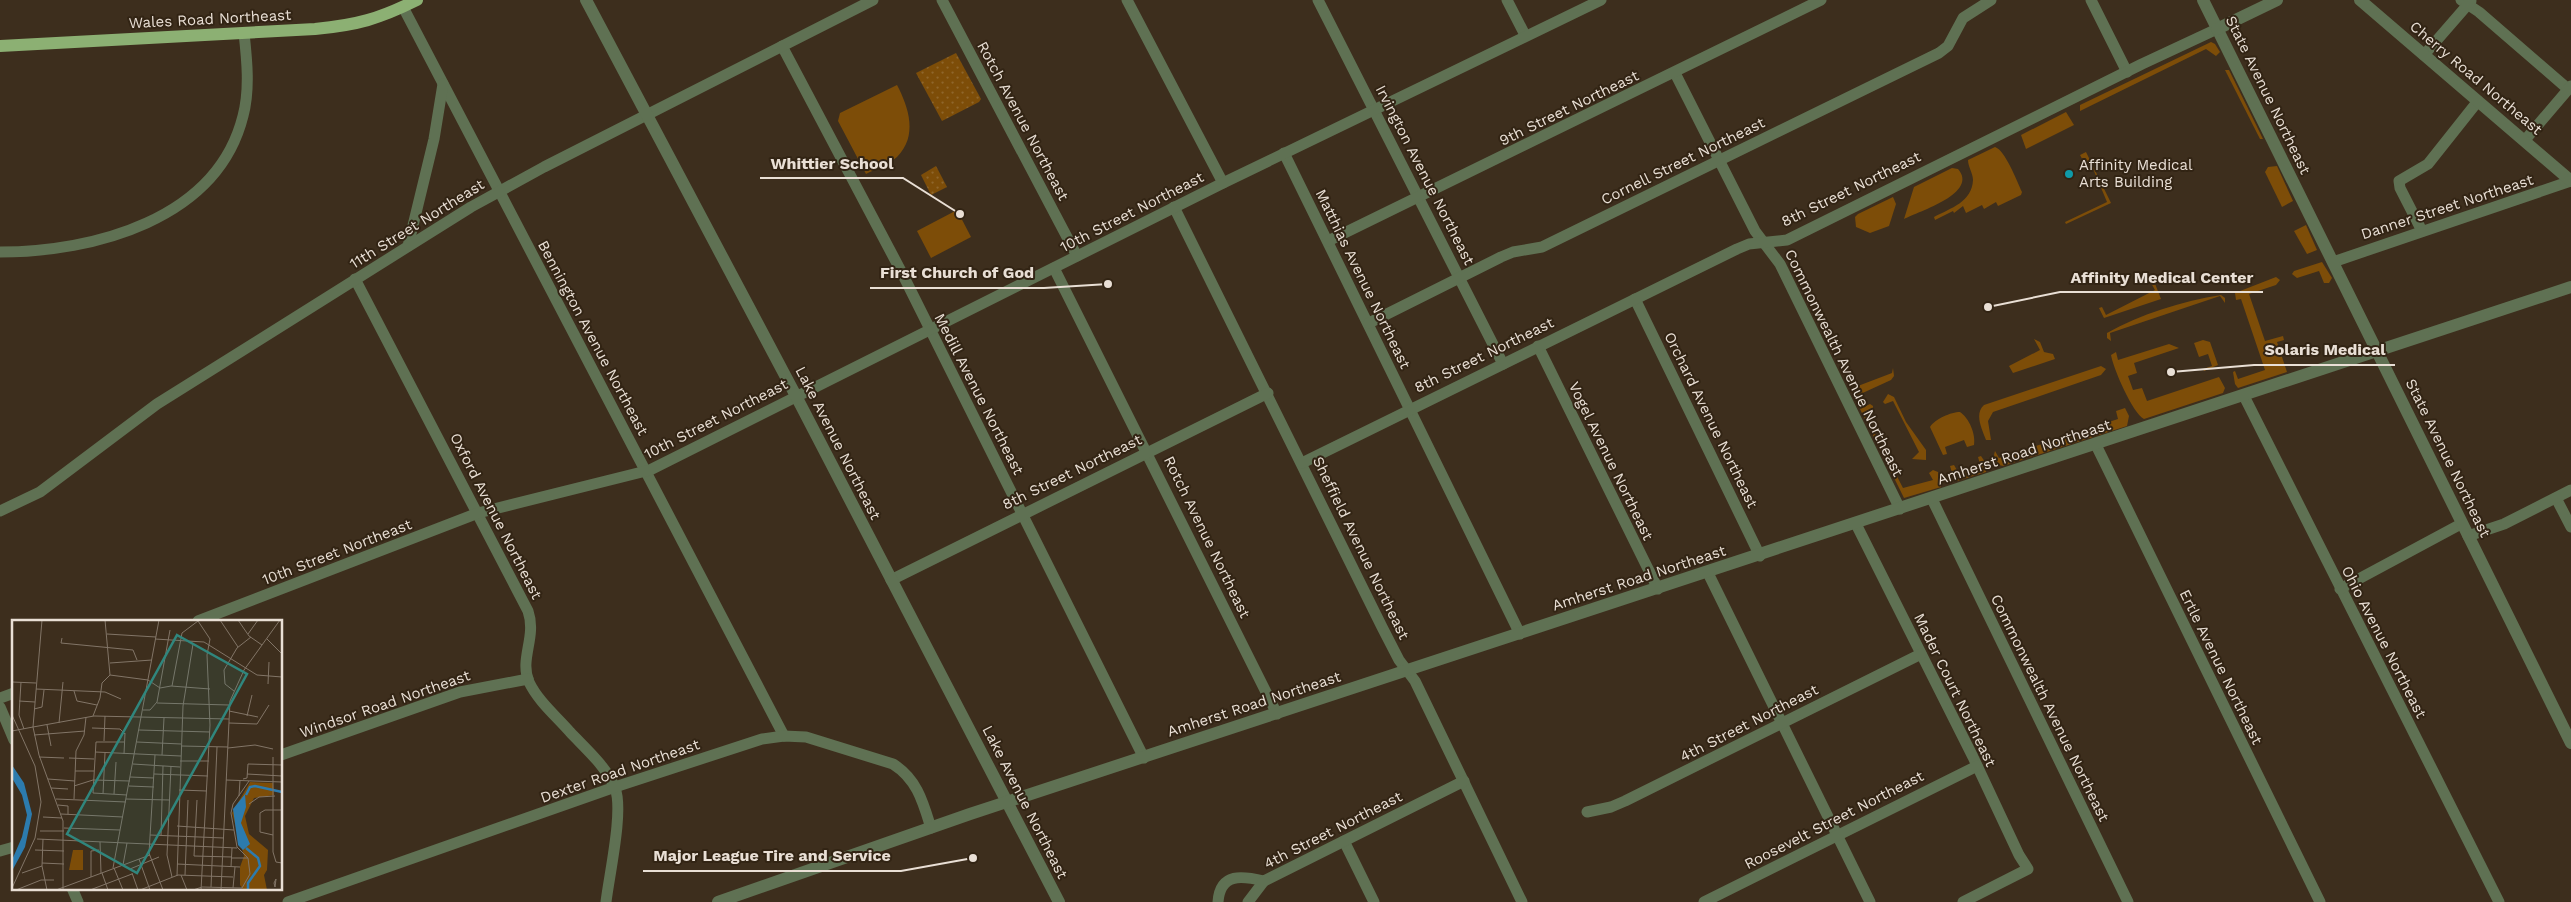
<svg xmlns="http://www.w3.org/2000/svg" width="2571" height="902" font-family="'Work Sans',sans-serif">
<style>
.green{fill:#7d4d08}
.park{fill:url(#park-dots)}
.lines{fill:none;stroke-linecap:round;stroke-linejoin:round}
.minor{stroke:#5f7153;stroke-width:11}
.tertiary{stroke:#5f7153;stroke-width:12}
.primary{stroke:#8cb073;stroke-width:12}
.culture-dot{fill:#0f9aa8;stroke:#322414;stroke-width:2}
.labels{text-anchor:middle;dominant-baseline:central;stroke-width:4;stroke-linejoin:round;paint-order:stroke}
.street-label{font-size:15px;fill:#e9dfd5;stroke:#322414}
.poi-label{font-size:15px;fill:#e9dfd5;stroke:#322414;text-anchor:start}
.inset-river{fill:none;stroke:#2c7bae;stroke-width:2.5}
.inset-road{fill:none;stroke:#827567;stroke-width:1}
.view{fill:#30867d;fill-opacity:0.15;stroke:#30867d;stroke-width:2.5}
.inset-edge{fill:none;stroke:#e9dfd5;stroke-width:2.5}
.leader{fill:none;stroke:#e9dfd5;stroke-width:2}
.callout-dot{fill:#e9dfd5;stroke:#322414;stroke-width:2}
.callout-label{font-size:16px;text-anchor:middle;font-weight:bold;fill:#e9dfd5;stroke:#322414;stroke-width:4;stroke-linejoin:round;paint-order:stroke}
</style>
<defs>
<pattern id="park-dots" width="8" height="8" patternUnits="userSpaceOnUse" patternTransform="scale(1.25)"><rect width="8" height="8" fill="#7d4d08"/><path d="M2 2h.1M6 6h.1" fill="none" stroke="#8f662b" stroke-width="1.8" stroke-linecap="round"/></pattern>
</defs>
<rect width="100%" height="100%" fill="#3d2e1d"/>
<g class="green">
<polygon points="2211,42 2215,44 2220,52 2216,56 2206,49 2080,111 2080,105"/>
<polygon points="2225,70 2229,70 2263,139 2260,139"/>
<path d="M897,85C909,108 918,136 897,157C889,164 876,169 866,174L838,121L840,113Z"/>
<polygon points="2066,112 2074,125 2026,149 2021,135"/>
<path d="M1995,147C2005,150 2017,181 2022,192L2021,195L1998,206L1996,202L1984,209L1982,205L1966,213L1963,206L1954,213L1953,211L1935,220L1934,217C1951,208 1972,202 1973,180C1973,173 1968,167 1968,160Z"/>
<polygon points="2086,152 2111,203 2066,224 2065,222 2107,202 2091,164 2086,166 2080,155"/>
<polygon points="2277,166 2293,201 2282,207 2265,172 2268,167"/>
<path d="M1952,168L1958,169C1979,193 1920,211 1904,219L1914,187Z"/>
<polygon points="1893,197 1896,204 1889,226 1870,233 1856,227 1855,217 1858,214"/>
<polygon points="957,210 971,237 931,258 917,231"/>
<polygon points="2306,225 2317,250 2307,254 2294,231"/>
<polygon points="2322,262 2332,278 2329,283 2324,283 2319,271 2297,278 2292,274 2294,271"/>
<polygon points="2276,277 2280,280 2276,285 2249,294 2265,341 2283,336 2284,340 2277,342 2287,372 2238,388 2235,384 2233,372 2235,371 2238,379 2265,370 2241,299 2236,300 2235,293"/>
<polygon points="2154,281 2161,299 2104,318 2099,308 2102,307 2106,315 2155,290 2151,283"/>
<path d="M2221,295L2225,298V303L2220,296L2110,333L2111,341L2107,338V333C2140,314 2183,301 2221,295Z"/>
<polygon points="2034,339 2040,342 2044,352 2053,354 2055,359 2013,373 2009,366 2040,350"/>
<polygon points="2203,340 2210,342 2218,365 2204,371 2203,369 2212,366 2208,354 2199,357 2194,343"/>
<path d="M2169,344L2179,348L2134,363L2137,373L2128,376L2133,390L2142,388L2147,401L2219,377L2225,388L2223,393L2144,419C2133,414 2113,368 2111,355L2116,352L2118,360Z"/>
<path d="M2101,366L2106,369L2101,375L1993,412L1988,421L1991,440H1986C1982,429 1974,414 1984,405Z"/>
<polygon points="1893,368 1894,376 1891,380 1854,397 1850,389 1892,373"/>
<polygon points="1888,394 1894,397 1906,422 1926,450 1926,460 1912,459 1919,452 1893,401 1885,404 1883,402"/>
<polygon points="1870,404 1873,406 1873,409 1865,414 1903,488 1933,480 1929,473 1933,470 1938,472 1941,487 1904,498 1860,409"/>
<polygon points="2125,408 2129,416 2127,426 2003,466 1999,465 1994,455 1995,451 1999,458 2118,419 2116,411"/>
<path d="M1960,412C1969,418 1976,434 1974,445L1967,447L1964,440L1945,447L1947,454L1943,455L1930,427C1935,419 1951,412 1960,412Z"/>
<polygon points="1981,456 1987,465 1986,472 1957,481 1954,479 1950,466 1954,465 1958,472 1980,464 1978,457"/>
</g>
<g class="park">
<polygon points="956,53 981,99 979,102 942,121 916,73"/>
<polygon points="936,166 947,187 931,195 921,175"/>
</g>
<g class="lines">
<g class="minor">
<polyline points="942,0 1077,256"/>
<polyline points="1127,0 1223,183"/>
<polyline points="1318,0 1503,364"/>
<polyline points="1507,0 1525,35"/>
<polyline points="2091,0 2127,72"/>
<polyline points="2461,0 2479,12 2568,89"/>
<polyline points="403,7 784,736"/>
<polyline points="782,46 902,273 1144,758"/>
<polyline points="2424,55 2471,1"/>
<polyline points="1675,73 1755,231 1780,264 1900,509"/>
<polyline points="2525,140 2571,86"/>
<polyline points="1284,153 1520,634"/>
<polyline points="1174,207 1382,627 1399,660 1415,681 1522,902"/>
<polyline points="2422,231 2400,188 2399,181 2428,164 2478,101"/>
<polyline points="1328,241 1821,0"/>
<polyline points="408,246 434,139 443,84"/>
<path d="M0,252C93,252 217,220 243,116C250,90 247,60 244,33"/>
<polyline points="2333,262 2571,181"/>
<polyline points="1054,268 1277,714"/>
<path d="M355,279L528,611C537,637 519,659 529,682C538,701 556,716 570,732C586,749 606,766 615,788C624,810 609,876 606,902"/>
<polyline points="1635,299 1760,556"/>
<polyline points="1369,323 1501,257 1513,252 1542,247 1939,53 1948,46 1963,18 1991,0"/>
<polyline points="1538,346 1658,589"/>
<polyline points="2244,396 2499,902"/>
<polyline points="2096,445 2320,902"/>
<polyline points="1302,463 1737,249 1749,244 1787,240 2142,64 2217,29"/>
<polyline points="2556,498 2571,527"/>
<polyline points="1932,499 2128,902"/>
<polyline points="0,511 40,492 157,404 471,207 544,167 873,0"/>
<polyline points="1856,524 1973,757 2019,855 2028,869 1963,902"/>
<polyline points="2468,536 2504,524 2571,490"/>
<polyline points="1708,573 1870,902"/>
<polyline points="891,580 1268,393"/>
<polyline points="2340,589 2461,524"/>
<polyline points="198,621 478,513 650,470 1223,183 1601,0"/>
<polyline points="0,698 14,693"/>
<polyline points="0,707 14,740"/>
<polyline points="281,755 460,692 528,679"/>
<polyline points="1587,812 1611,807 1625,801 1921,654"/>
<polyline points="1344,841 1374,902"/>
<polyline points="0,851 14,847"/>
<polyline points="72,888 78,902"/>
<path d="M288,902L615,787L762,739L784,736L806,737L893,764C917,779 923,802 931,828"/>
<path d="M1218,902C1220,872 1243,876 1264,881L1464,781"/>
<polyline points="1248,902 1264,881"/>
<polyline points="1704,902 1977,766"/>
</g>
<g class="tertiary">
<polyline points="586,0 796,396 1059,902"/>
<polyline points="2203,0 2571,743"/>
<polyline points="2360,0 2571,181"/>
<polyline points="2217,29 2277,0"/>
<polyline points="718,902 970,814 2571,287"/>
</g>
<path class="primary" d="M0,46L315,29C357,25 379,19 417,0"/>
</g>
<circle class="culture-dot" cx="2069" cy="174" r="5"/>
<g class="labels">
<g class="street-label">
<text transform="translate(210 19) rotate(-3)">Wales Road Northeast</text>
<text transform="translate(2476 78) rotate(40)">Cherry Road Northeast</text>
<text transform="translate(2268 95) rotate(64)">State Avenue Northeast</text>
<text transform="translate(1569 108) rotate(-26)">9th Street Northeast</text>
<text transform="translate(1023 121) rotate(62)">Rotch Avenue Northeast</text>
<text transform="translate(1683 161) rotate(-26)">Cornell Street Northeast</text>
<text transform="translate(1425 175) rotate(63)">Irvington Avenue Northeast</text>
<text transform="translate(1851 189) rotate(-26)">8th Street Northeast</text>
<text transform="translate(2447 207) rotate(-18)">Danner Street Northeast</text>
<text transform="translate(1132 212) rotate(-27)">10th Street Northeast</text>
<text transform="translate(417 224) rotate(-32)">11th Street Northeast</text>
<text transform="translate(1363 279) rotate(64)">Matthias Avenue Northeast</text>
<text transform="translate(593 338) rotate(62)">Bennington Avenue Northeast</text>
<text transform="translate(1484 355) rotate(-26)">8th Street Northeast</text>
<text transform="translate(1844 363) rotate(64)">Commonwealth Avenue Northeast</text>
<text transform="translate(979 394) rotate(63)">Medill Avenue Northeast</text>
<text transform="translate(716 419) rotate(-27)">10th Street Northeast</text>
<text transform="translate(1711 420) rotate(64)">Orchard Avenue Northeast</text>
<text transform="translate(838 443) rotate(63)">Lake Avenue Northeast</text>
<text transform="translate(2024 452) rotate(-18)">Amherst Road Northeast</text>
<text transform="translate(2448 458) rotate(64)">State Avenue Northeast</text>
<text transform="translate(1611 461) rotate(64)">Vogel Avenue Northeast</text>
<text transform="translate(1072 472) rotate(-26)">8th Street Northeast</text>
<text transform="translate(496 516) rotate(63)">Oxford Avenue Northeast</text>
<text transform="translate(1207 537) rotate(64)">Rotch Avenue Northeast</text>
<text transform="translate(1361 548) rotate(64)">Sheffield Avenue Northeast</text>
<text transform="translate(337 552) rotate(-21)">10th Street Northeast</text>
<text transform="translate(1639 578) rotate(-18)">Amherst Road Northeast</text>
<text transform="translate(2384 642) rotate(63)">Ohio Avenue Northeast</text>
<text transform="translate(2221 667) rotate(64)">Ertle Avenue Northeast</text>
<text transform="translate(1955 690) rotate(64)">Mader Court Northeast</text>
<text transform="translate(385 704) rotate(-19)">Windsor Road Northeast</text>
<text transform="translate(1254 704) rotate(-18)">Amherst Road Northeast</text>
<text transform="translate(2050 708) rotate(64)">Commonwealth Avenue Northeast</text>
<text transform="translate(1749 723) rotate(-27)">4th Street Northeast</text>
<text transform="translate(620 771) rotate(-19)">Dexter Road Northeast</text>
<text transform="translate(1025 802) rotate(63)">Lake Avenue Northeast</text>
<text transform="translate(1834 820) rotate(-27)">Roosevelt Street Northeast</text>
<text transform="translate(1333 830) rotate(-27)">4th Street Northeast</text>
</g>
<g class="poi-label">
<text x="2079" y="165">Affinity Medical<tspan x="2079" dy="17">Arts Building</tspan></text>
</g>
</g>
<g transform="translate(12 620)">
<rect width="270" height="270" fill="#3d2e1d"/>
<path d="M61,230H71V250H57Z" fill="#7d4d08"/>
<path d="M238,162L261,163L262,175L242,178L233,196L237,214L256,230L255,250L252,255L255,270H231L228,265V247L232,236L220,193Z" fill="#7d4d08"/>
<path d="M0,145L12,163L20,194L13,227L0,251V240L10,217L15,195L10,175L0,158ZM233,174L234,187L229,203L238,224L231,230L226,225L221,189Z" fill="#2c7bae"/>
<path class="inset-river" d="M234,175L238,167L243,166L270,172M234,228L246,238L248,246L236,263V270"/>
<path class="inset-road" d="M30,0L21,107L27,135L51,201V270M93,0L98,55M208,0L226,27M226,0L237,16L250,25M95,14L144,17M236,14L246,0M50,18L49,23L121,30L125,40M143,19L192,22L245,55L270,57M255,19L270,34M98,43L140,40M0,62L24,63M9,62L7,95L12,109M256,64L257,42M160,66L170,13L186,1L198,19L195,35L198,105L189,270M24,69L93,72L109,79M62,71L65,81L85,85M222,71L213,64L212,50L225,28L239,17M7,81L23,82M145,83L217,85M22,89L30,87L32,70M131,90H138L145,82L158,10M217,91L246,97M0,95L23,146L29,182L23,218L0,268M81,96L88,78L90,63L98,55L136,60L148,68L159,66L198,69M235,96L240,75M47,103L51,62M217,103L245,104L257,85M35,105L39,126M21,107L82,96L217,99M80,108L108,109L113,114M127,110L198,112M0,111L21,107M22,115L73,111M92,121L93,96M112,122H84L81,173L115,175M125,122L169,124M169,126L216,127M216,128L243,125L261,129M83,132L169,136M112,134L113,113M143,135L137,233L151,270M150,135L152,98M27,137L52,138M261,137V232L264,242L270,243M57,138L82,139M168,141H197M121,144L168,147M159,146L155,235L160,257M63,151H82M142,154L196,156M235,154L270,156M118,157L142,158M36,159L63,161M231,159L235,158L236,144L270,145M214,160L270,162M62,166L81,160L118,161M117,166L142,167M39,168L56,169M167,170L195,171M91,174L93,133M102,174L104,142M227,176L228,160M44,179L114,182M62,179L64,131L72,115L74,97M114,179L158,180M237,184L247,177L263,176M46,185L56,186V194M49,194L111,197M31,197L50,198M165,206L222,210M52,208L108,210M28,211H52M138,215L212,218M261,215L248,212V193L253,190H270M149,216L151,146M25,219L225,228M31,219L30,246L35,270M88,222L89,253M23,230L52,231M182,236L185,180M182,236L220,237M220,238H236M236,238L225,227L219,193L221,184L237,161M127,239L138,270M30,243L52,244M165,244L228,247M111,245L115,223M219,247L220,228M101,248L147,0M102,248L111,270M118,249L147,237M10,253L30,246M90,253L96,270M120,253L126,270M169,255L175,270M173,255L176,180M165,256L171,86L181,24M79,257V231L87,230M264,259L263,267L262,263ZM199,267L205,127M221,268L223,247M4,270L29,260H42M44,270L138,235M78,270L120,254M128,270L166,255L221,257M181,270L190,267L230,268L238,254L236,238M209,270L218,81L232,50L268,0"/>
<path class="view" d="M165,15L235,54L125,253L55,214Z"/>
<rect width="270" height="270" class="inset-edge"/>
</g>
<path class="leader" d="M960 214L903 178H760M1108 284L1044 288H870M1988 307L2060 292H2263M2171 372L2254 365H2395M973 858L901 871H643"/>
<g class="callout-dot">
<circle cx="960" cy="214" r="5"/>
<circle cx="1108" cy="284" r="5"/>
<circle cx="1988" cy="307" r="5"/>
<circle cx="2171" cy="372" r="5"/>
<circle cx="973" cy="858" r="5"/>
</g>
<g class="callout-label">
<text x="832" y="169">Whittier School</text>
<text x="957" y="278">First Church of God</text>
<text x="2162" y="283">Affinity Medical Center</text>
<text x="2325" y="355">Solaris Medical</text>
<text x="772" y="861">Major League Tire and Service</text>
</g>
</svg>
